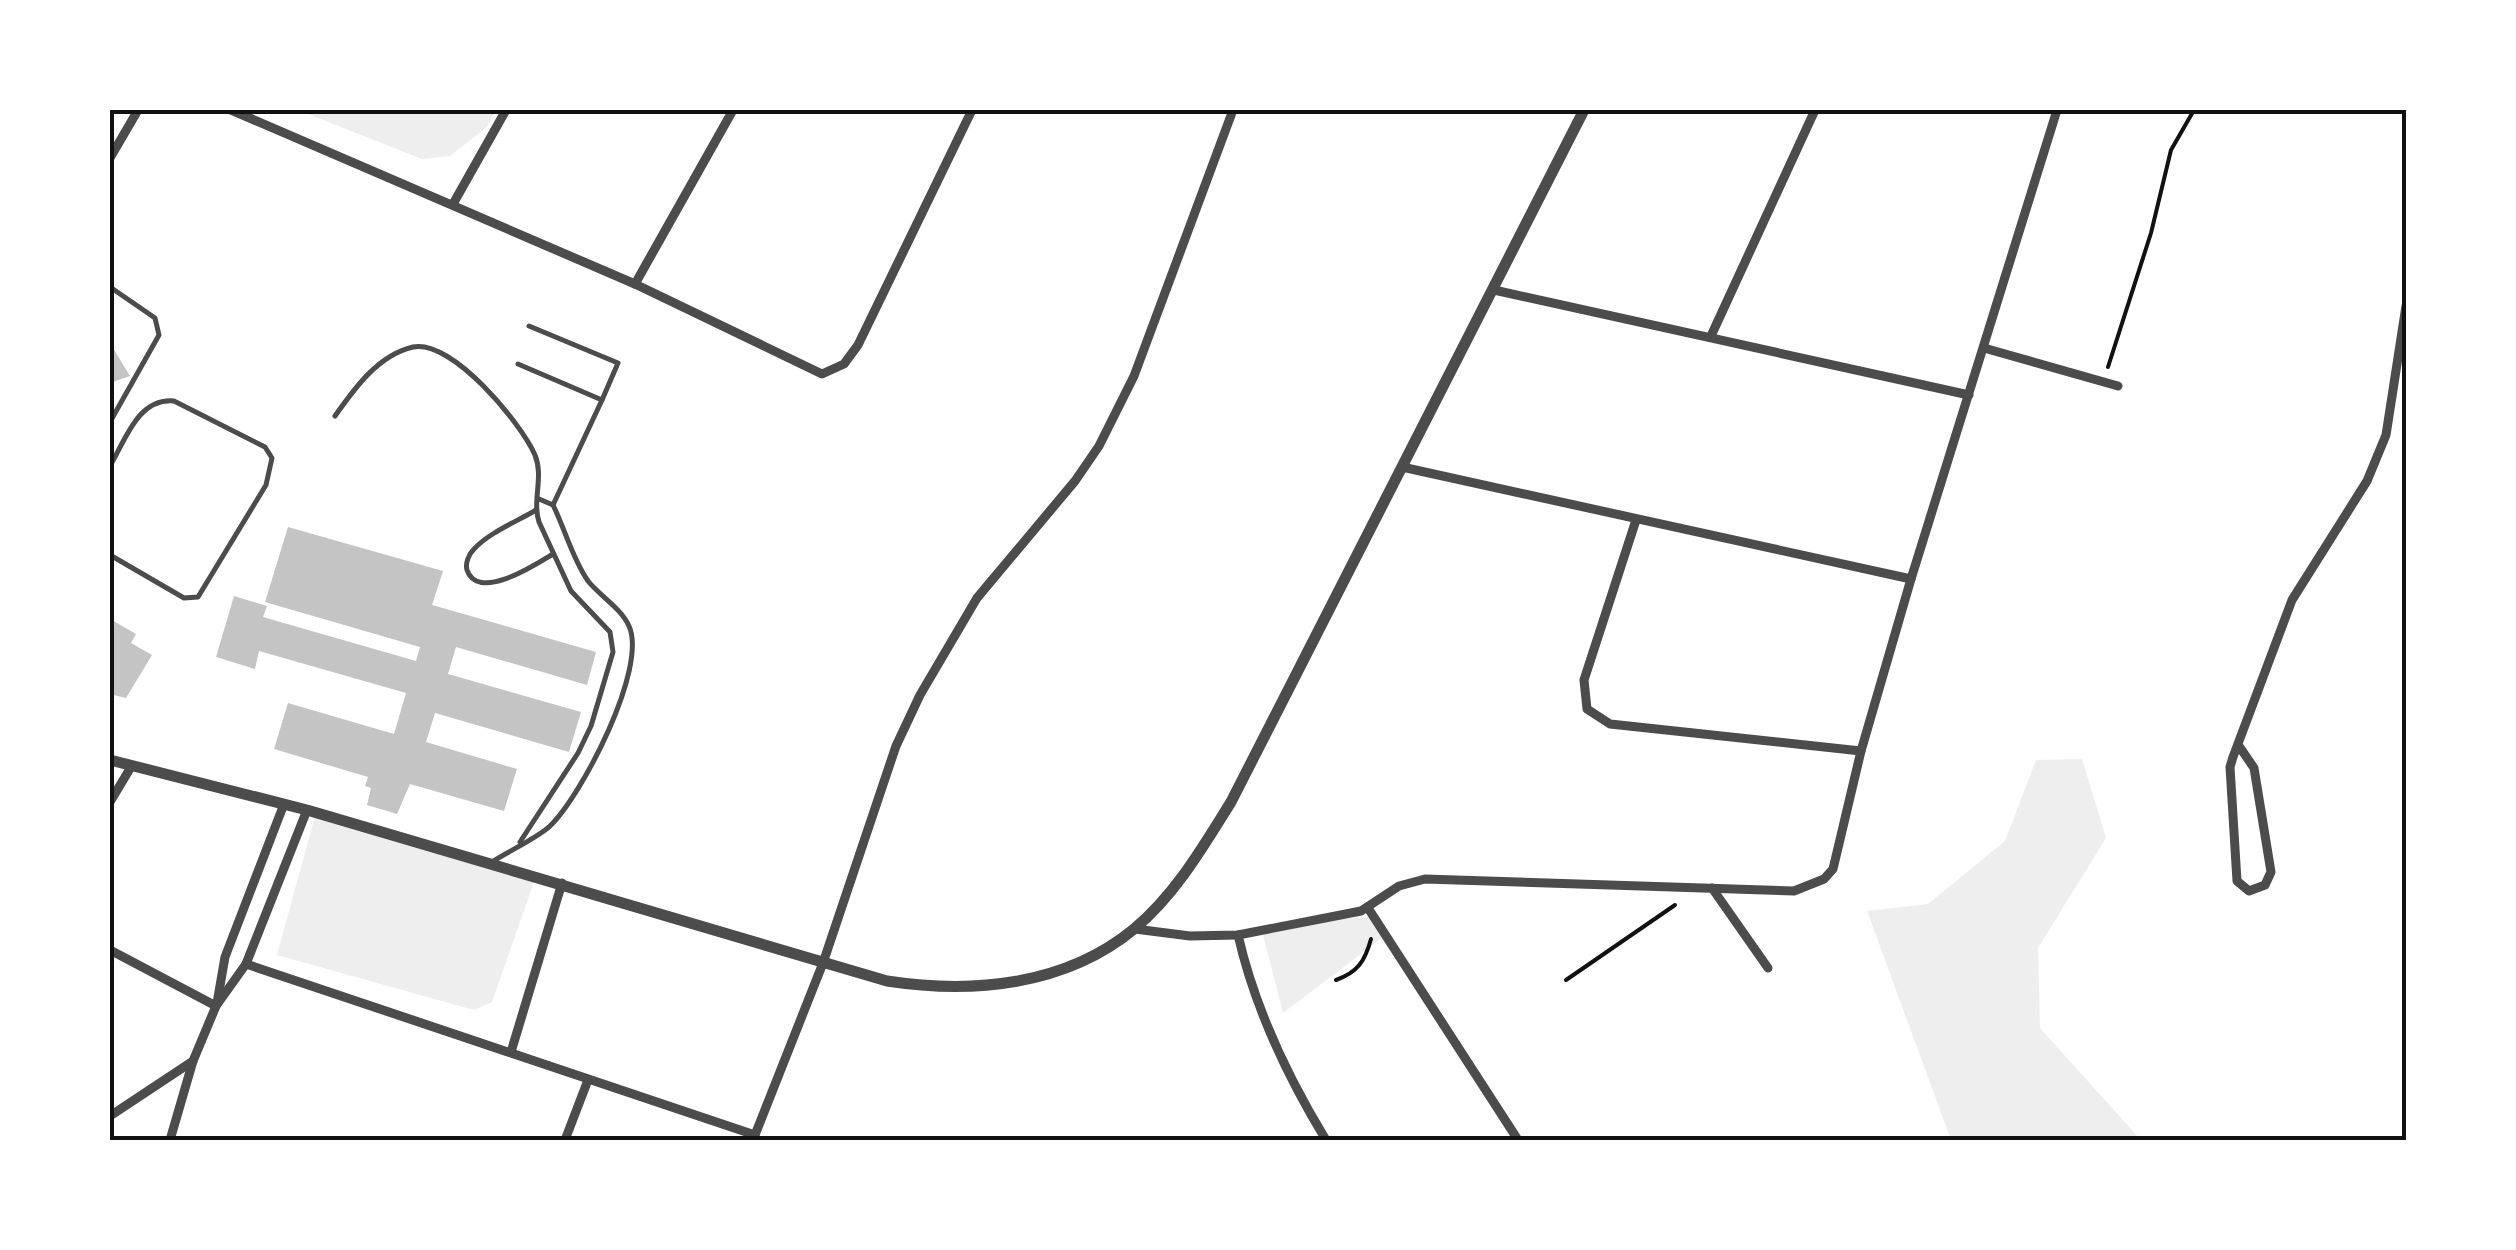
<svg xmlns="http://www.w3.org/2000/svg" width="2516" height="1250" font-family="'Roboto Condensed',sans-serif">
<style>
.green{fill:#eee}
.building{fill:#c4c4c4}
.lines{fill:none;stroke-linecap:round;stroke-linejoin:round}
.path{stroke:#111;stroke-width:4}
.service{stroke:#4c4c4c;stroke-width:5}
.minor{stroke:#4c4c4c;stroke-width:9}
.tertiary{stroke:#4c4c4c;stroke-width:11}
.neatline{fill:none;stroke:#111;stroke-width:4}
</style>
<rect width="100%" height="100%" fill="#fff"/>
<g class="green">
<polygon points="298,110 496,110 487,127 450,156 422,159"/>
<polygon points="2082,759 2106,838 2038,948 2040,1028 2141,1140 1951,1140 1867,911 1928,904 2005,841 2036,760"/>
<polygon points="315,816 535,879 492,1002 474,1010 277,955"/>
<polygon points="1373,917 1382,938 1283,1013 1263,935 1323,920"/>
</g>
<g class="building">
<polygon points="110,343 130,376 110,383"/>
<polygon points="288,527 443,571 432,605 596,652 587,685 456,647 448,674 581,712 569,752 435,713 426,742 517,769 504,811 410,784 397,814 367,805 371,788 365,786 368,777 274,749 288,703 394,734 406,693 259,651 255,669 216,657 234,596 267,606 263,617 416,661 420,647 265,602"/>
<polygon points="110,619 136,634 131,643 152,655 126,698 110,694"/>
</g>
<g class="lines">
<g class="path">
<polyline points="2108,367 2151,233 2171,150 2194,110"/>
<path d="M1336,980C1358,972 1365,961 1371,939"/>
<polyline points="1566,980 1675,905"/>
</g>
<g class="service">
<polyline points="110,287 155,318 159,335 110,422"/>
<polyline points="529,326 618,363 602,400"/>
<polyline points="518,364 602,400 553,505"/>
<path d="M335,416C354,389 378,355 413,347C452,339 521,423 535,455C544,477 532,500 539,522L571,591L610,632L613,652L591,726L578,753L520,842"/>
<path d="M110,466C126,439 138,398 174,401L265,447L272,458L266,485L198,597L184,598L110,555"/>
<path d="M536,510C516,522 490,532 474,549C469,554 465,563 467,570C478,603 538,563 553,554"/>
<path d="M492,862C507,852 539,837 550,826C582,795 648,668 629,626C621,608 600,596 588,581C572,558 565,529 553,505L539,499"/>
</g>
<g class="minor">
<polyline points="231,110 635,284 822,374 844,364 858,345 972,110"/>
<polyline points="110,158 138,110"/>
<polyline points="453,204 506,110"/>
<polyline points="635,284 733,110"/>
<polyline points="1494,290 1969,395"/>
<polyline points="1711,336 1815,110"/>
<polyline points="1984,348 2118,386"/>
<polyline points="1402,467 1911,579"/>
<polyline points="1636,520 1584,680 1587,709 1610,724 1861,751"/>
<polyline points="2239,746 2254,768 2271,872 2265,885 2249,891 2237,881 2230,767 2233,757 2292,600 2367,481 2386,435 2406,306"/>
<polyline points="110,802 131,767"/>
<polyline points="1712,888 1768,968"/>
<polyline points="1368,908 1518,1140"/>
<polyline points="1135,929 1190,936 1238,935 1361,911 1399,886 1425,879 1794,891 1824,879 1833,869 1861,751 1911,579 2057,110"/>
<path d="M1238,935C1255,1009 1287,1076 1326,1140"/>
<polyline points="110,950 216,1006"/>
<polyline points="246,964 755,1135"/>
<polyline points="217,1003 225,957 284,804"/>
<polyline points="511,1052 562,883"/>
<polyline points="110,1116 193,1061"/>
<polyline points="170,1140 193,1061 216,1006 246,964 307,810"/>
<polyline points="565,1140 588,1080"/>
<polyline points="753,1140 823,963 896,746 920,695 977,598 1075,481 1099,446 1134,376 1233,110"/>
</g>
<path class="tertiary" d="M110,760L307,810L887,981C972,994 1065,986 1134,929C1175,895 1203,847 1231,802L1584,110"/>
</g>
<rect width="2516" height="1250" fill="none" stroke="#ffffff" stroke-width="225"/>
<rect x="112" y="112" width="2292" height="1026" class="neatline"/>
</svg>
